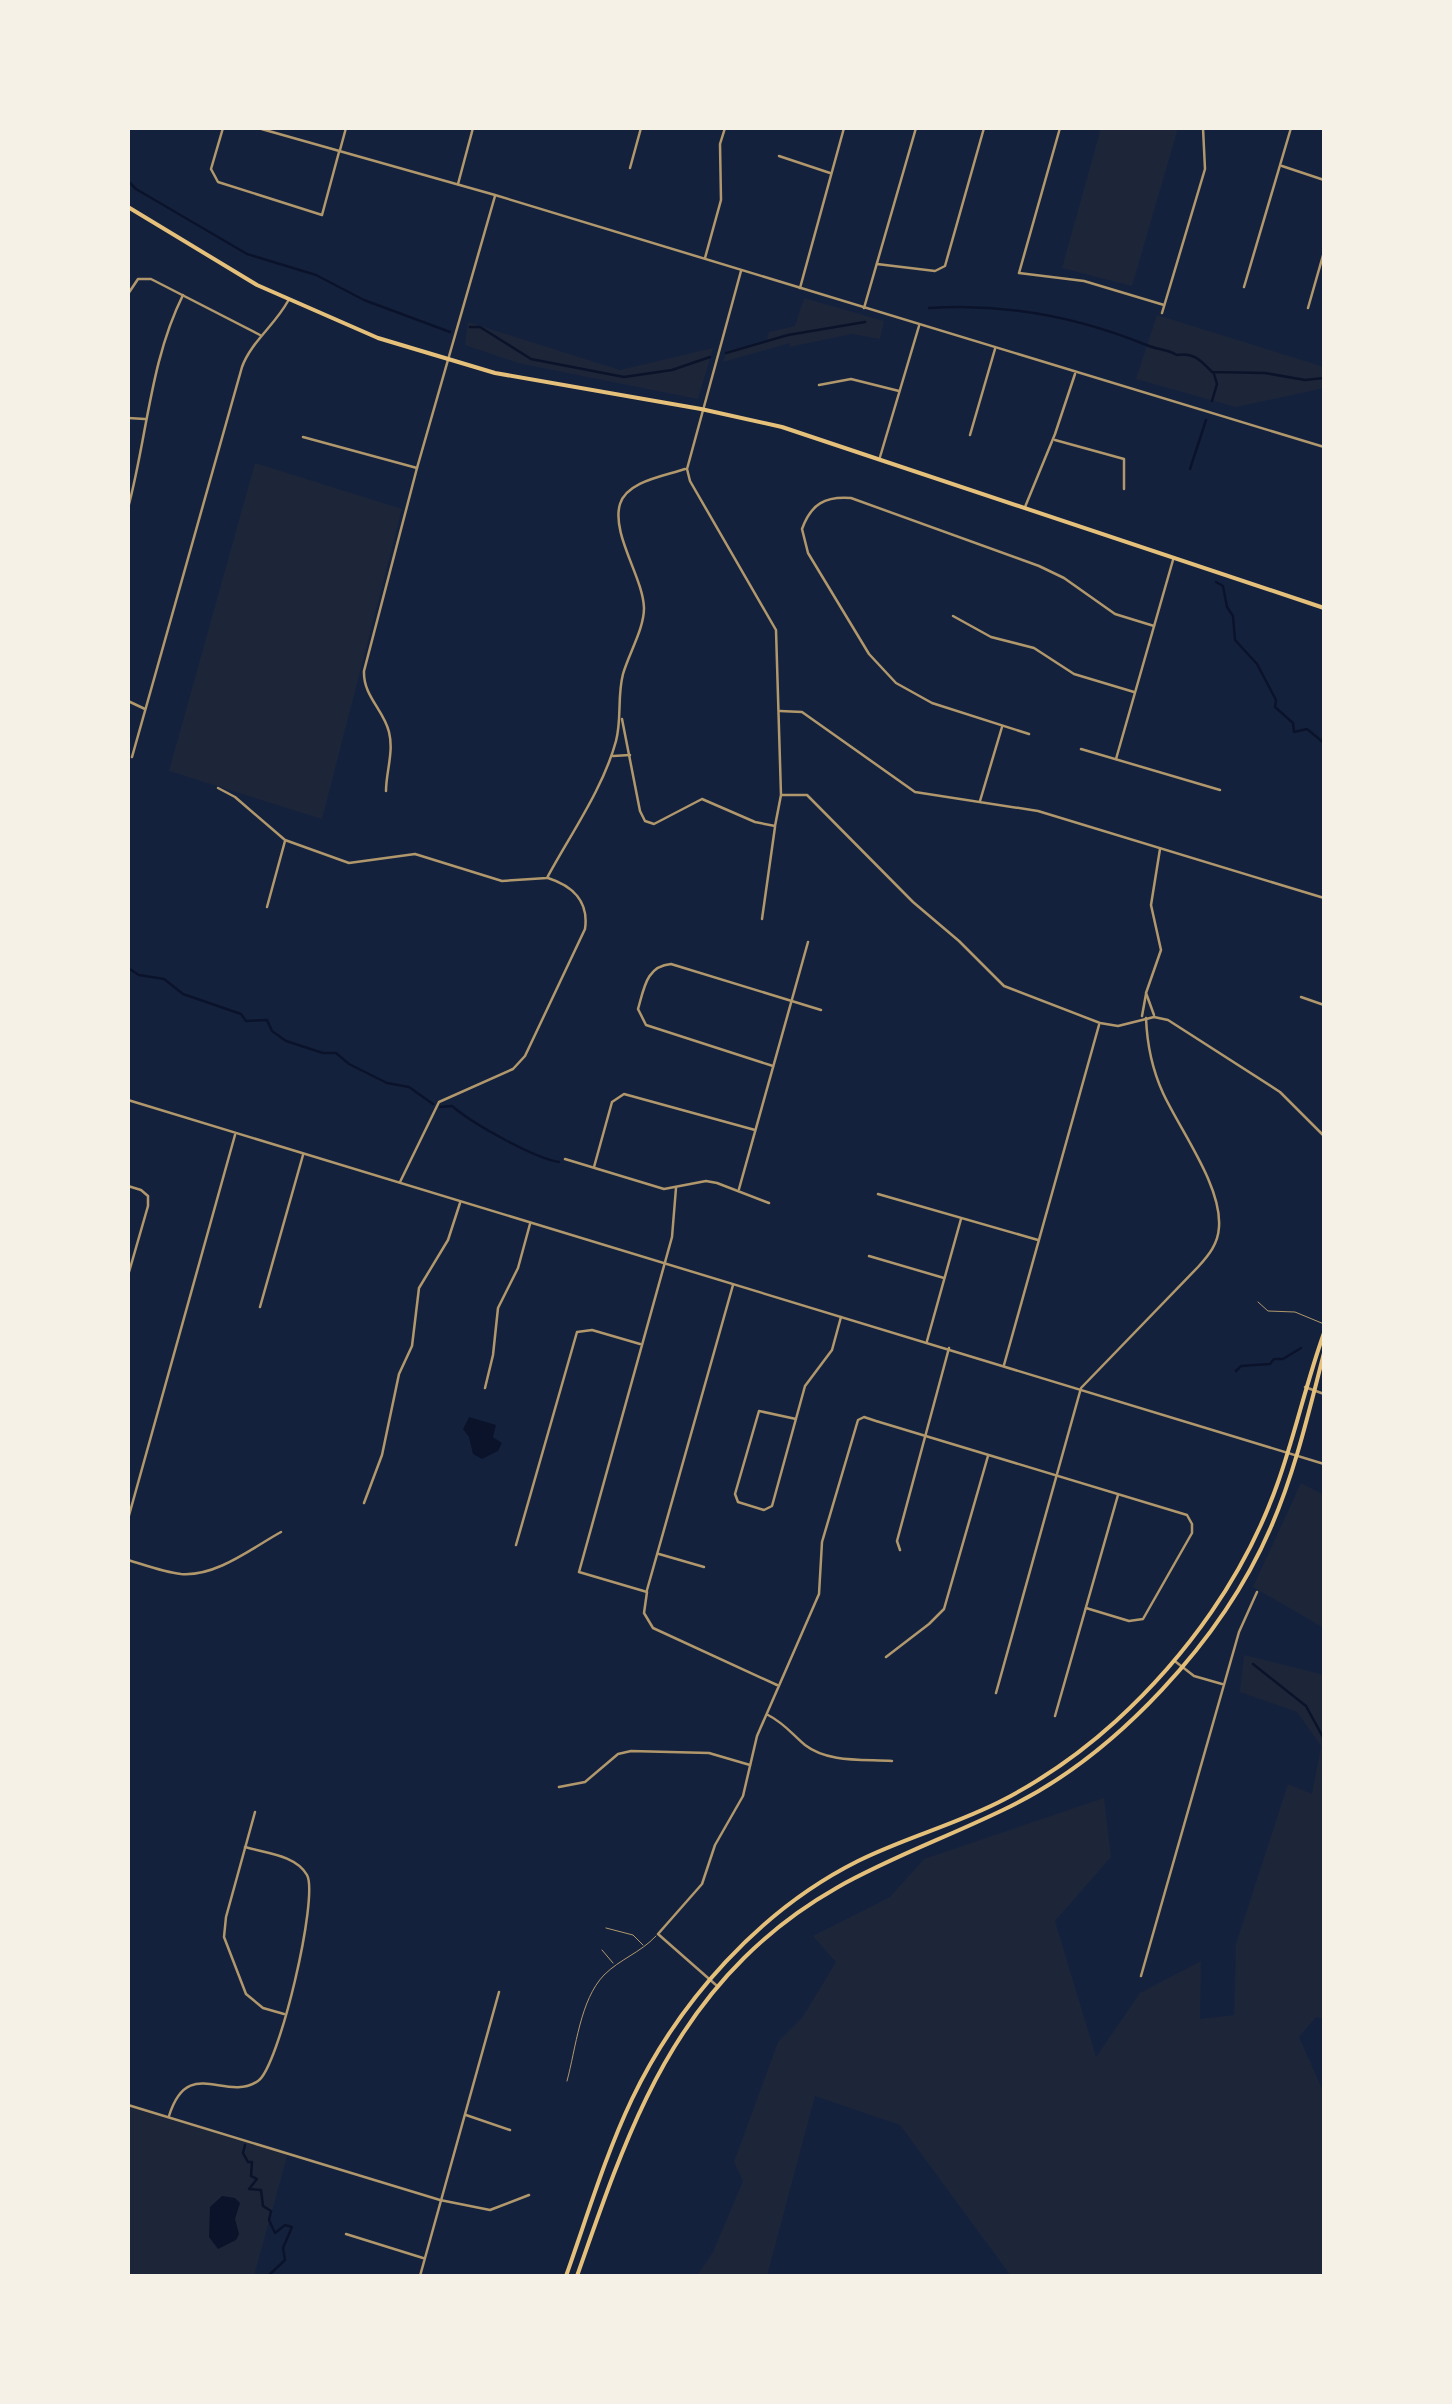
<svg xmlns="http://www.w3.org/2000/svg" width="1452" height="2404" font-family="Bitter,serif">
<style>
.green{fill:#1d2539}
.water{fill:#0b132b}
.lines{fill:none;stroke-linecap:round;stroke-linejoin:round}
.stream{stroke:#0b132b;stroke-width:2.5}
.service{stroke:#b1986c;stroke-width:1}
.minor{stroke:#b1986c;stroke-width:2.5}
.tertiary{stroke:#b1986c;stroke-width:2.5}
.secondary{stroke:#e5c07b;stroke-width:4}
.primary{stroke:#e5c07b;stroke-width:4}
</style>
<rect width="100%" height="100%" fill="#14213d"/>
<g class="green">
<polygon points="1101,128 1178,128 1132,286 1062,268"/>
<polygon points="804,298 884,321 880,339 852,334 789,347 790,343 723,362 727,350 766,343 769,332 795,326"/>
<polygon points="1157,315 1324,367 1324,388 1236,407 1136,379"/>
<polygon points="468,322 620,370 713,348 698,399 518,363 465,345"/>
<polygon points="255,463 402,509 322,819 169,771"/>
<polygon points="1301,1483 1324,1495 1324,1628 1253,1587"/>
<polygon points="1244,1655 1324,1675 1324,2019 1316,2017 1299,2037 1324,2093 1324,2276 1011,2276 900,2125 815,2096 767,2276 697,2276 713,2252 743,2181 734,2162 778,2042 802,2018 836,1962 813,1936 890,1897 924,1859 1104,1798 1111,1857 1055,1921 1096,2057 1140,1993 1201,1961 1200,2019 1234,2015 1236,1944 1288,1784 1312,1794 1321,1746 1297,1712 1240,1692"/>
<polygon points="128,2105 288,2153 254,2276 128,2276"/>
</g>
<g class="water">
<polygon points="469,1417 496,1425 493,1437 502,1443 498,1451 482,1459 473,1454 469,1437 463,1429"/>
<polygon points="222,2196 235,2198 240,2203 235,2219 239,2234 236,2240 218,2249 209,2237 210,2207"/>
</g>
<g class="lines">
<g class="stream">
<polyline points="128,181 136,189 247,254 316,275 364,300 450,332"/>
<path d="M929,308C1004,303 1079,317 1149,346C1159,350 1167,349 1177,355C1194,352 1201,361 1212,372L1265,373L1305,380L1324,378"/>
<polyline points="470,327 480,327 531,359 624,377 672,370 710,357"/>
<polyline points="726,353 788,335 865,322"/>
<polyline points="1212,401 1217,384 1214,374"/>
<polyline points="1190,469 1206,420"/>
<polyline points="1216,582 1223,586 1227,607 1233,616 1235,640 1257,664 1276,700 1275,707 1293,723 1294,732 1307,729 1324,743"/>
<polyline points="128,968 139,975 164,979 183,994 241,1014 246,1021 267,1020 272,1031 286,1041 323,1053 336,1053 349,1064 387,1083 409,1087 433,1104"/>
<path d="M440,1107L452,1106C473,1124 534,1158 559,1162"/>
<polyline points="1236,1371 1241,1366 1270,1364 1274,1359 1283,1359 1301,1348"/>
<polyline points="1253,1664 1306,1706 1324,1739"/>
<polyline points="245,2145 243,2153 248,2162 252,2162 251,2176 257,2179 249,2189 261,2190 263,2206 271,2211 269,2220 275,2233 285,2225 292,2227 283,2248 285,2260 268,2276"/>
</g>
<g class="service">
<polyline points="1258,1302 1268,1311 1295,1312 1324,1324"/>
<polyline points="606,1928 633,1935 643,1945"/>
<polyline points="602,1950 613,1963"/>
<path d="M567,2081C576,2048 580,2000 604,1975C620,1959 640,1953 656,1936"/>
</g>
<g class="minor">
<polyline points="223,128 211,169 218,182 322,215 339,152"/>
<polyline points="1060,128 1019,273 1084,281 1164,305"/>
<polyline points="779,156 830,173"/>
<polyline points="1282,166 1324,180"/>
<polyline points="630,168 641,128"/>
<polyline points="458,184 473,128"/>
<polyline points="705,258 721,200 720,144 725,128"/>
<polyline points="877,264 935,271 945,266 984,128"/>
<polyline points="1244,287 1291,128"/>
<polyline points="800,288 844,128"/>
<polyline points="128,294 138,279 151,279 260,335"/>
<polyline points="864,308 916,128"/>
<polyline points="1308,308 1324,252"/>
<polyline points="1162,313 1205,169 1203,128"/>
<polyline points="819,385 851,379 899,391"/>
<polyline points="128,418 145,419"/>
<polyline points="970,435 995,349"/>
<polyline points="303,437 417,468"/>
<polyline points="1055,440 1124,459 1124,489"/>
<polyline points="880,457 919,326"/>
<polyline points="1025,507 1055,434 1075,374"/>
<path d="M128,508C147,438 150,361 183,295"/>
<polyline points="953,616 991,637 1034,648 1074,674 1134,692"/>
<polyline points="128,701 145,709"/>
<polyline points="780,711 802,712 915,792 1038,811 1324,898"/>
<polyline points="622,719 640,811 645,821 654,824 702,799 755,822 775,826 781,795 776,630 690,481 687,469 741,271"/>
<path d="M1029,734L932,703L896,683L869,654L808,553L802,529C811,504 825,496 851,498L1039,566L1064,578L1115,614L1154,626"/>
<polyline points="1081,749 1220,790"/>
<polyline points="613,756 630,755"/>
<path d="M132,757L242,367C251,342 275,325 288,301"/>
<polyline points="1116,759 1173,560"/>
<path d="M218,788L235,797L285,840L349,863L415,854L502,881L547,878C570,835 603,789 616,741C622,718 617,697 623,674C629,653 644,629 644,608C643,577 611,534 620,504C627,481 665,476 685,469"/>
<path d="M386,791C386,772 394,752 389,732C384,710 363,696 364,671L417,468L495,196"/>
<polyline points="782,795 807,795 913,902 959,941 1004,986 1100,1023 1118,1026 1154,1017 1168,1020 1280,1092 1324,1136"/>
<polyline points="980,801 1002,727"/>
<polyline points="267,907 285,841"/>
<polyline points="762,919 775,827"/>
<polyline points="1301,997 1324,1005"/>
<polyline points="1154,1015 1146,993 1161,950 1151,905 1160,849"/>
<polyline points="1142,1016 1146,994"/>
<path d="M773,1066L646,1025L638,1009C644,989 646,966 671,964L821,1010"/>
<polyline points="565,1159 664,1189 706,1181 717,1183 769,1203"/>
<polyline points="594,1167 612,1102 624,1094 755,1130"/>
<path d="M400,1182L439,1102L513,1069L525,1056L585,929C589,902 573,886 548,878"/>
<polyline points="128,1186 141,1190 148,1196 148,1206 129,1272"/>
<polyline points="676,1188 672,1237 579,1572 647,1592 644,1613 653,1628 777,1685"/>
<polyline points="739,1189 808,942"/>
<polyline points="878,1194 1038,1240"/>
<polyline points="869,1256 944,1278"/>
<polyline points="260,1307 303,1155"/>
<polyline points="927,1341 961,1219"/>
<polyline points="1004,1365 1099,1025"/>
<polyline points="1305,1387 1324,1394"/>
<polyline points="485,1388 493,1355 498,1308 518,1268 530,1224"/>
<polyline points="796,1419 759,1411 735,1494 738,1502 764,1510 772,1506 805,1386 832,1350 841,1317"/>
<polyline points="364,1503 382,1455 399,1374 412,1346 419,1288 448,1240 460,1203"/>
<polyline points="128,1519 235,1135"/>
<polyline points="516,1545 577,1332 592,1330 640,1344"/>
<polyline points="900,1550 897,1541 949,1348"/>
<polyline points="659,1554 704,1567"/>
<path d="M128,1560C145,1565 163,1572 181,1574C216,1577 252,1548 281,1532"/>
<polyline points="647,1590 733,1285"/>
<polyline points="886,1657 929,1624 944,1609 988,1456"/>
<polyline points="1176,1662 1194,1676 1222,1684"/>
<path d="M996,1693L1081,1388L1198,1267C1209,1255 1218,1244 1219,1227C1222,1186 1180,1130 1163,1093C1152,1069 1147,1043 1146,1018"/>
<path d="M768,1715C784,1723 792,1734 805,1745C828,1763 864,1759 892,1761"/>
<polyline points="1055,1716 1118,1495"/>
<polyline points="559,1787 585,1782 618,1754 631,1751 709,1753 750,1765"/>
<polyline points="255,1812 226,1917 224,1937 246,1994 263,2008 284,2014"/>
<polyline points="1141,1976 1239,1632 1257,1592"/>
<polyline points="716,1985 658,1934 702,1884 715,1845 743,1796 757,1736 819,1594 822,1542 858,1420 864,1417 876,1421 1187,1515 1192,1524 1192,1533 1143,1619 1129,1621 1086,1608"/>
<polyline points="128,2105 440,2200 490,2210 529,2195"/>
<polyline points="466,2115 510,2130"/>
<path d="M169,2116C188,2055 225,2103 258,2081C279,2067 319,1897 307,1875C296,1855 265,1853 245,1847"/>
<polyline points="346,2234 423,2258"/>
<polyline points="420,2276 499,1992"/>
</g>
<g class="tertiary">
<polyline points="258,128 495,195 1324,447"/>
<polyline points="340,150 346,128"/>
<polyline points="128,1100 1324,1464"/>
</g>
<polyline class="secondary" points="128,207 257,285 378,338 495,373 701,409 782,427 1324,608"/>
<g class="primary">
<path d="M566,2276C587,2217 605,2156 632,2099C679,2001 760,1910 858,1861C906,1837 958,1824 1005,1799C1045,1778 1083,1751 1116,1721C1187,1656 1245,1575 1277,1485C1295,1435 1306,1383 1324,1333"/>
<path d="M577,2276C618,2160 654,2047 744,1958C824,1878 908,1856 1005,1809C1116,1756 1223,1639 1271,1527C1295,1472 1309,1411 1324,1353"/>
</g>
</g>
<rect width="1452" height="2404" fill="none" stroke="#f6f1e7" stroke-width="260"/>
</svg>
